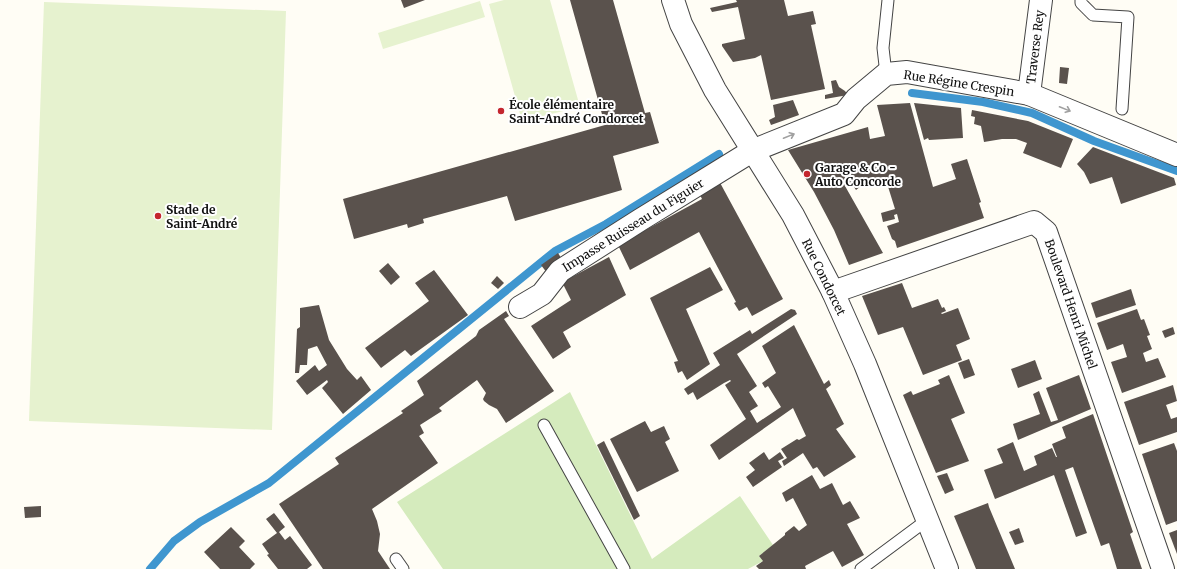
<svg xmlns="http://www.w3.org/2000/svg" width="1177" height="569" font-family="Merriweather,serif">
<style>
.green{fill:#d5ebbd}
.pitch{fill:#e6f2cf}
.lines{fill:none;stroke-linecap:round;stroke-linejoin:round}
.stream{stroke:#3f96cf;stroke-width:8}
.building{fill:#5a524d}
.service-casing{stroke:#444;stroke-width:13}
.minor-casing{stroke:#444;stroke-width:24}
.tertiary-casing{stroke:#444;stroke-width:24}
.service{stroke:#fff;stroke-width:11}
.minor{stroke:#fff;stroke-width:22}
.tertiary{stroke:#fff;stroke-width:22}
.oneway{stroke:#a0a0a0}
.poi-dot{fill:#c4262e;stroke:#fff;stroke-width:1.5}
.labels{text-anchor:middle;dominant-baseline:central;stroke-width:4;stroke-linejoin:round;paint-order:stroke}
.street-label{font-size:12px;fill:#111;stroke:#fff}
.poi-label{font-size:12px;font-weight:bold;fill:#111;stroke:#fff;text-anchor:start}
</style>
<rect width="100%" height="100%" fill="#fffdf5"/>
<polygon class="green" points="570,392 652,559 740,496 773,545 759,556 763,561 748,569 443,569 397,502"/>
<g class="pitch">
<polygon points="504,0 550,0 580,107 522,121 489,4"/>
<polygon points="480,1 485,17 383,49 378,33"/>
<polygon points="44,2 286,11 272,430 29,421"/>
</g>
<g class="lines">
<g class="stream">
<polyline points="912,93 983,102 1032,113 1094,141 1177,171"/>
<polyline points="150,569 174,541 200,522 269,483 555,251 606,224 719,154"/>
</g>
</g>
<g class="building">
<polygon points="401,0 425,0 404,8"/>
<polygon points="570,0 613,0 645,113 650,112 659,143 613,156 622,190 515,221 507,196 423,219 424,223 408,228 407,224 354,239 343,199 605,125"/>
<polygon points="736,0 784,0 788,16 813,11 816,24 811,25 825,89 771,100 761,55 755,58 733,62 722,46 722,44 745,39 738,7 712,12 710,8 737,2"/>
<polygon points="1060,67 1069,68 1067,84 1059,83"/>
<polygon points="836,80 839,87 845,91 848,95 825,99 825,95 833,93 831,81"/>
<polygon points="793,100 799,115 771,125 769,120 775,117 773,105"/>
<polygon points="910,103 933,187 956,179 951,164 967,159 981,202 979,203 984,218 897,248 895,241 892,239 887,226 899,222 897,214 894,215 895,219 883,222 881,213 895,209 885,177 859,182 861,186 856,190 852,184 845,186 883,253 849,265 834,230 814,192 788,150 868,127 870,139 885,136 877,105"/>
<polygon points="914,103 961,108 963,138 929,140 928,138 924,140"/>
<polygon points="972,110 1028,121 1073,139 1061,168 1023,153 1027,143 1016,139 1002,139 984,142 981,126 974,124 975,117 971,116"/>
<polygon points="1093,147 1174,178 1176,185 1121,204 1112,177 1090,184 1084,172 1077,164"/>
<polygon points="718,179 783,299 752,316 747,307 739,311 734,303 736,302 699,232 630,270 618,245 702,199 698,191"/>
<polygon points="558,253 563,261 547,273 541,265"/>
<polygon points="609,257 626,295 563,332 571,347 553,359 531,326 571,300 563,284 568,279"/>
<polygon points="388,263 400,277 391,285 379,271"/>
<polygon points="710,267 723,290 686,309 710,364 687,380 682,371 678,373 674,362 678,361 650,298"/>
<polygon points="434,270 468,315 411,356 405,350 381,368 365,348 429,301 415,283"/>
<polygon points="497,276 504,283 498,289 491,283"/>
<polygon points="902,283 912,308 938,299 942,308 944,307 946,311 941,313 942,314 958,308 970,339 956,345 962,360 923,375 903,327 878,335 862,296"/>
<polygon points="1131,289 1136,305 1096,318 1091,303"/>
<polygon points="319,305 329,340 347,369 357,380 361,376 371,390 343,414 322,388 328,382 327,380 307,395 296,381 315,365 319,371 327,365 317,346 308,349 307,365 300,365 299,373 295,373 297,329 300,327 300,308"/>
<polygon points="791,309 795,310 797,314 737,354 757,386 749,392 758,406 750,411 757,423 781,407 768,386 765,388 762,383 776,373 762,346 794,325 824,384 829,380 831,385 826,389 844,424 836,429 856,457 824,477 817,467 813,469 803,453 784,466 782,461 787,458 781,449 797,439 799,440 806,436 793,408 719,460 710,445 746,419 725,385 731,381 730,380 724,383 697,400 693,392 688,395 684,389 720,365 713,353 750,330 752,334"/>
<polygon points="1137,309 1141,320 1144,319 1150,335 1147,336 1152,349 1143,353 1146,362 1158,358 1166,377 1122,393 1111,362 1127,357 1123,344 1107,350 1097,323"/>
<polygon points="506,311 509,316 504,319 554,391 506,423 497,409 489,405 484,401 483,399 486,393 477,380 439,408 442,411 420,425 424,433 419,436 438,463 372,509 377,521 380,534 378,551 390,569 323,569 279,504 339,464 335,458 403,413 401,411 424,395 417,381 476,336 479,330"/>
<polygon points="1173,327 1175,334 1165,338 1162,331"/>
<polygon points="969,359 975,375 964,379 958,363"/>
<polygon points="1035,360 1042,379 1018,388 1011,369"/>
<polygon points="949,375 965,413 951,419 969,461 936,473 903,395 911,391 913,395 940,384 938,380"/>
<polygon points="1079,375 1091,409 1018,440 1013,424 1040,414 1033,394 1039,391 1051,422 1058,420 1046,388"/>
<polygon points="1173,385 1177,401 1166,405 1171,419 1177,417 1177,432 1139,445 1124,402"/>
<polygon points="1093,414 1133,532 1130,534 1142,569 1117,569 1109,543 1101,546 1073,467 1065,470 1087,533 1076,537 1054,475 995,499 984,470 1003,463 997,449 1013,442 1024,471 1037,465 1034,456 1052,448 1056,457 1057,457 1052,444 1066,438 1062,427"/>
<polygon points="645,421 651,432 664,426 670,439 665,442 679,471 637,492 610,439"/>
<polygon points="604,441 640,516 634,520 597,445"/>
<polygon points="1174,443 1177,451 1177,521 1166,525 1142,454"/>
<polygon points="764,452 769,460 780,452 784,458 778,461 782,467 753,487 746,477 755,470 749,463"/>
<polygon points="947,473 954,490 945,494 937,476"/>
<polygon points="812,475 820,489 832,483 843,505 850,501 860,518 847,524 864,555 842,567 833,551 805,566 806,569 759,569 756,566 763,561 759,556 785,535 785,533 794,526 799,531 807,525 793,498 786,502 782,493"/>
<polygon points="988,503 989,507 1015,569 976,569 954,516"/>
<polygon points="41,506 41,517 25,518 24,507"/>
<polygon points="274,513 285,527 279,532 285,540 290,536 312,565 307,569 278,569 267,555 269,554 262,544 277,533 266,519"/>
<polygon points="231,527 245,541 239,547 255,564 250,569 220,569 204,552"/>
<polygon points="1019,528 1024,542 1015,545 1009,532"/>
<polygon points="1177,530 1177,554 1169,533"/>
</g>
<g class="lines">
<defs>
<g id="service">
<polyline points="1081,0 1081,3 1093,15 1128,17 1122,109"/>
<polyline points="886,74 883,48 888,0"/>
<polyline points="544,425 624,569"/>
<polyline points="396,559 403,569"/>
<polyline points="861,569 927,520"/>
</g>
<g id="minor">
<polyline points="1029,94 1041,0"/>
<polyline points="833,292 1034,222 1046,232 1163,569"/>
<polyline points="520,307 542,294 560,271 640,220 752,151 844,114 856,99 886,74 907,72 1029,94 1177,155"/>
</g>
<polyline id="tertiary" points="673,0 681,24 715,90 793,215 833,292 865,364 947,569"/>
</defs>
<use href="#service" class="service-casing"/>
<use href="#minor" class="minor-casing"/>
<use href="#tertiary" class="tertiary-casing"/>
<use href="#service" class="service"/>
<use href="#minor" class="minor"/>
<use href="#tertiary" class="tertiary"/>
</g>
<defs><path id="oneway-shaft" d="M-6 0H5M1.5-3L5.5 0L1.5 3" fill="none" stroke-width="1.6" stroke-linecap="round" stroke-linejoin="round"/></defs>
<g class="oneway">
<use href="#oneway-shaft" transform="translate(1065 109) rotate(22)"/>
<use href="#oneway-shaft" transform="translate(789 136) rotate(-22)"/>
</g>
<g class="poi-dot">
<circle cx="501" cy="111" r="4"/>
<circle cx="807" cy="174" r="4"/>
<circle cx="158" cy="216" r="4"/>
</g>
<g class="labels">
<g class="street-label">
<text transform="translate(1035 47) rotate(-83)">Traverse Rey</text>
<text transform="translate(959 83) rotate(9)">Rue Régine Crespin</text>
<text transform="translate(633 225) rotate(-32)">Impasse Ruisseau du Figuier</text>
<text transform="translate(824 277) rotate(64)">Rue Condorcet</text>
<text transform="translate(1071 304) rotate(71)">Boulevard Henri Michel</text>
</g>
<g class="poi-label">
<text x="509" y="104">École élémentaire<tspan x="509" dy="14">Saint-André Condorcet</tspan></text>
<text x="815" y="167">Garage &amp; Co -<tspan x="815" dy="14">Auto Concorde</tspan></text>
<text x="166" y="209">Stade de<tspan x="166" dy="14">Saint-André</tspan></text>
</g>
</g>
</svg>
